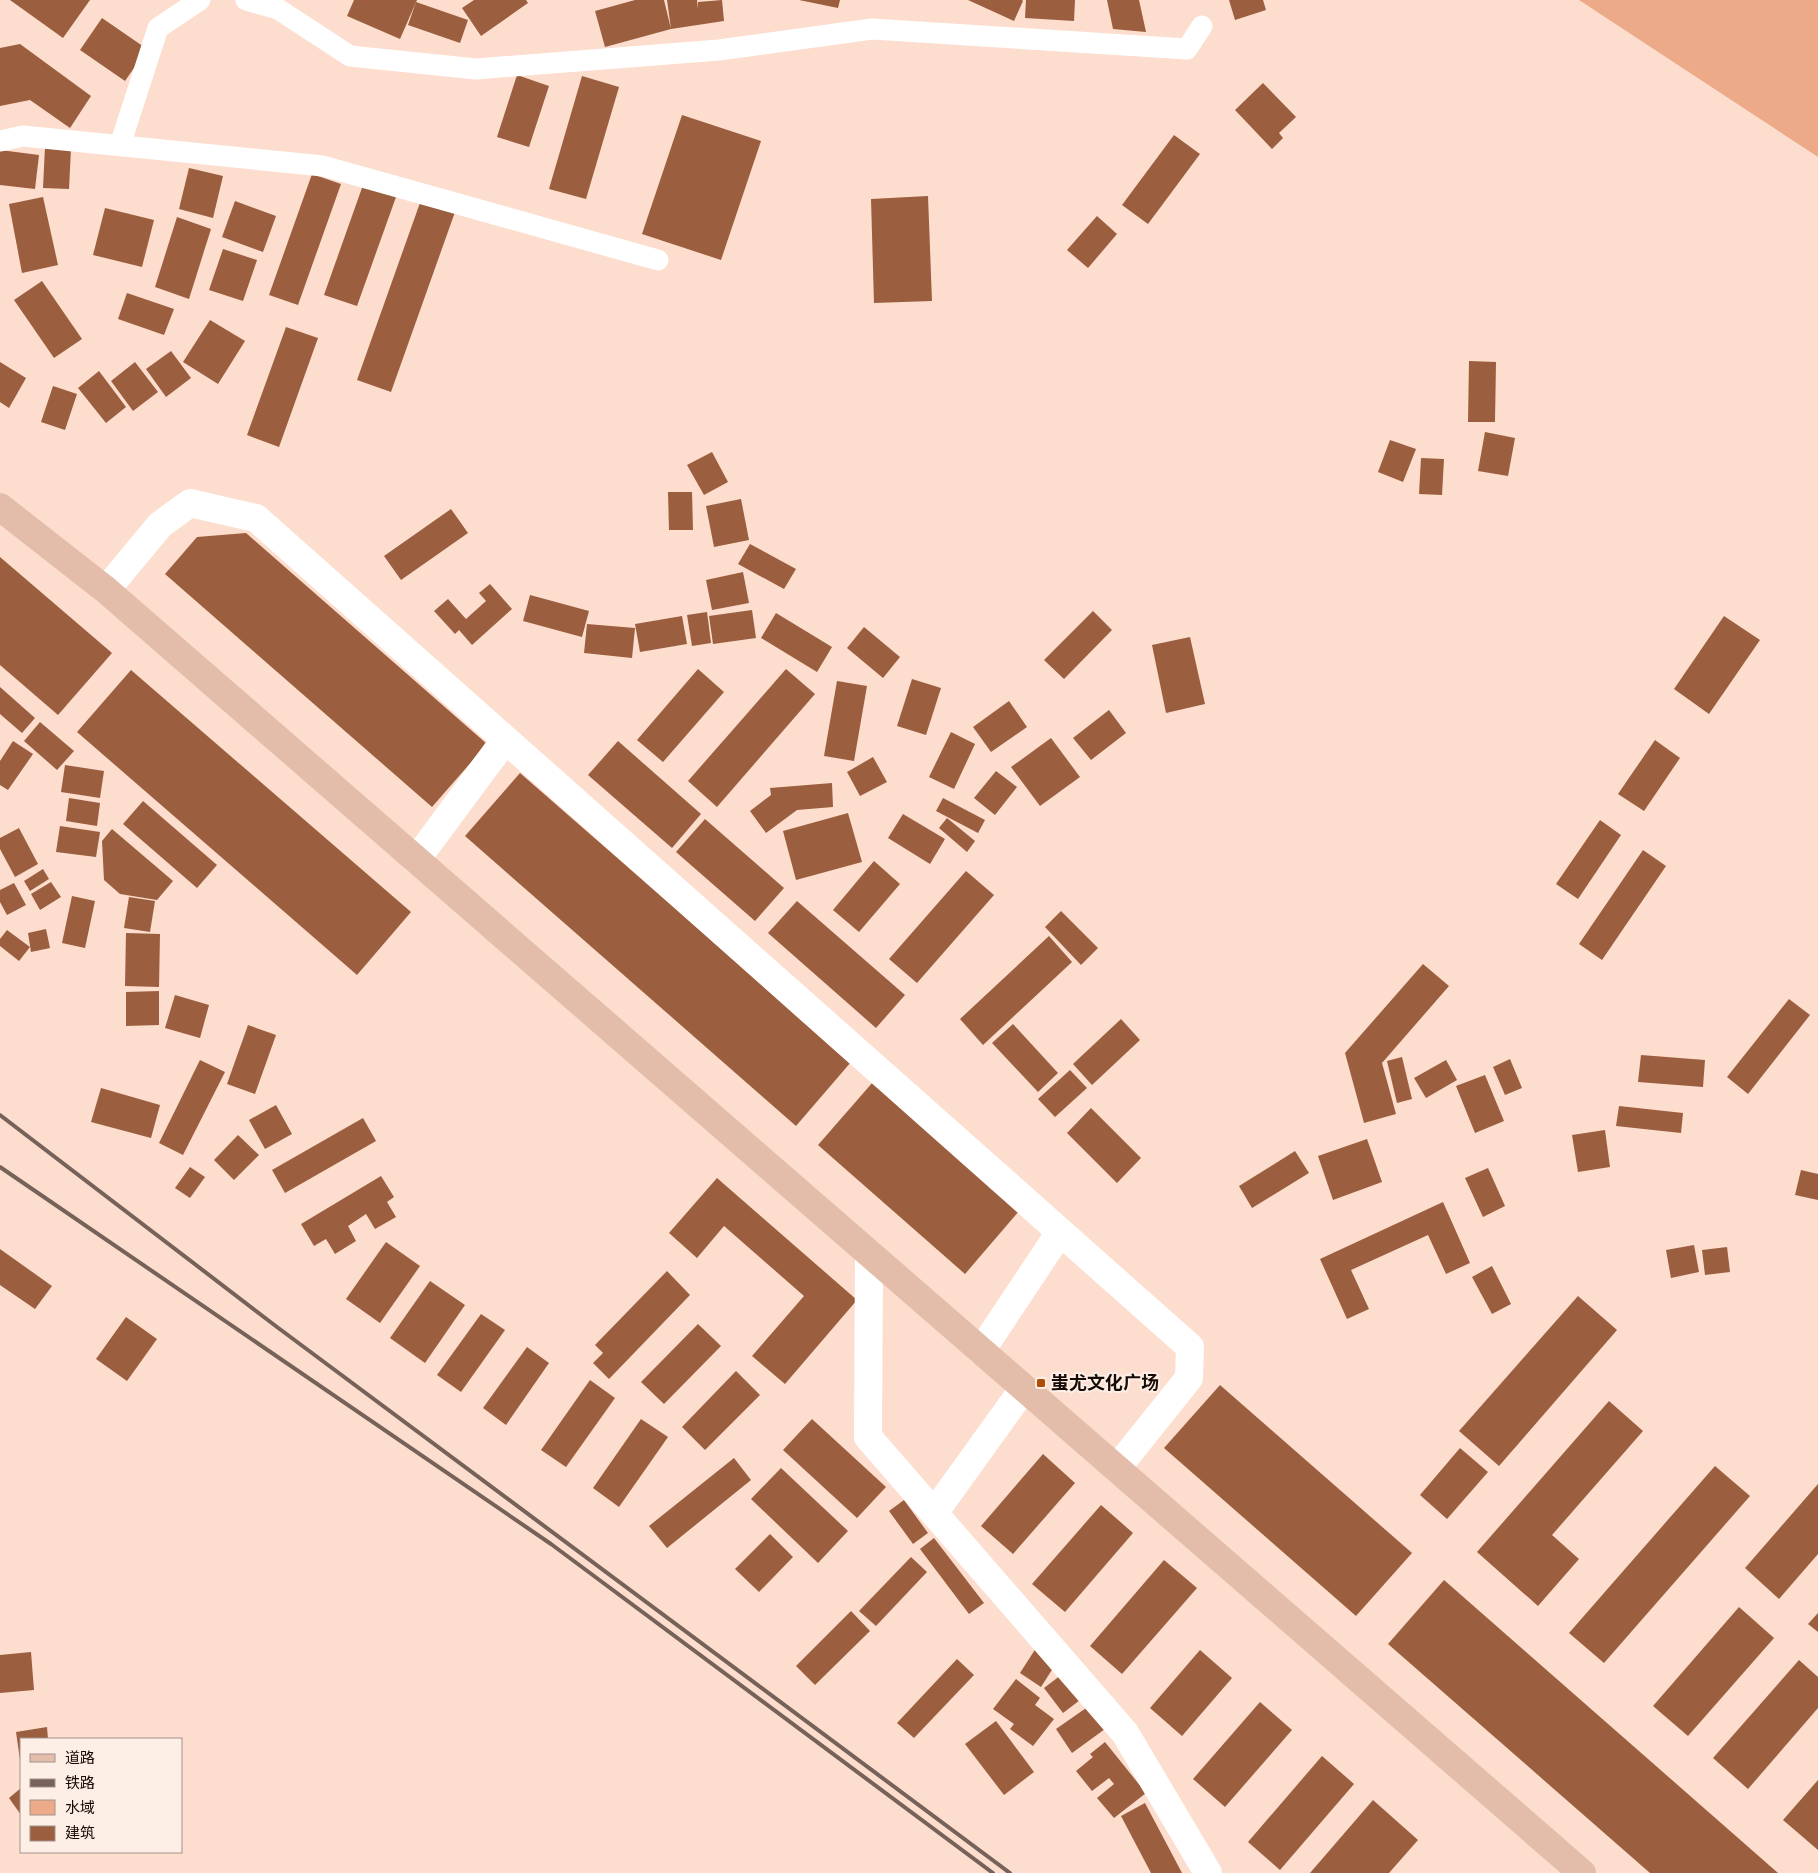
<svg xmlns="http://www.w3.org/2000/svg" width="1818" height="1873" font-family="Spectral,'Noto Sans SC',serif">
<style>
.water{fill:#edaa88}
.building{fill:#9b5e3e}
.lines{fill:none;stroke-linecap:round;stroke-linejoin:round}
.street{stroke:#fff;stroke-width:21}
.secondary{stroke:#fff;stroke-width:28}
.primary{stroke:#e4bdaa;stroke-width:28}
.rail{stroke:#766258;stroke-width:4}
.poi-dot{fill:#ae4d08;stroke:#fdeee6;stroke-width:2}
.labels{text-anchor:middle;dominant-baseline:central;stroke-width:4;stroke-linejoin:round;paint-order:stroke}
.poi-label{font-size:18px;font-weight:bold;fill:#170b05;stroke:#fdeee6;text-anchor:start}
</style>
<rect width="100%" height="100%" fill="#fcddce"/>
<polygon class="water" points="1579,0 1818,0 1818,157"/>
<g class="building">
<polygon points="10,0 90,0 63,38"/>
<polygon points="354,0 417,0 400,39 347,16"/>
<polygon points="474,0 526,0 528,3 481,36 462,8"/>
<polygon points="635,0 664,0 671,29 667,0 697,0 698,9 698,2 722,0 724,21 671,29 605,47 595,11"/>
<polygon points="799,0 840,0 838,8"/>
<polygon points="968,0 1022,0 1023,1 1014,21"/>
<polygon points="1026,0 1075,0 1074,21 1025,18"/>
<polygon points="1107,0 1139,0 1146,32 1113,29"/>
<polygon points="1229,0 1263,0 1266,10 1235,20"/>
<polygon points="416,2 468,20 460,43 408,25"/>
<polygon points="102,18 147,49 125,81 80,50"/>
<polygon points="20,44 91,96 70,128 30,100 0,106 0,48"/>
<polygon points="517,75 549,86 529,147 497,137"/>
<polygon points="582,76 619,87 586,199 549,189"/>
<polygon points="1263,83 1296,117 1279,133 1283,138 1272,149 1235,110"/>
<polygon points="682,115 761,141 721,260 642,234"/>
<polygon points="1174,135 1200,154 1148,224 1122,205"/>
<polygon points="45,147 71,148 69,189 43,188"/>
<polygon points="0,150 39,155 35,189 0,185"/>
<polygon points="189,168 223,176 213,218 179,209"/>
<polygon points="312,174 341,184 298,305 269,295"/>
<polygon points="363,185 396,197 357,306 324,295"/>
<polygon points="928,196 932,301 874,303 871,199"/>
<polygon points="43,197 58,265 22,273 9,204"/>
<polygon points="421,200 455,212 391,392 357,380"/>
<polygon points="235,201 276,216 263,252 222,237"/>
<polygon points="105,208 154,220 142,267 93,255"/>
<polygon points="1097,216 1117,234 1088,268 1067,250"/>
<polygon points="177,217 211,229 189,299 155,287"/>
<polygon points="223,249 257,260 243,301 209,290"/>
<polygon points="42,281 82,339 54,358 14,300"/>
<polygon points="127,293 174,309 164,335 118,319"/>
<polygon points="210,320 245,341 218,384 183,362"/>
<polygon points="286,327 318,338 279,447 247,435"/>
<polygon points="171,351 191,378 166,397 146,369"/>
<polygon points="1469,361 1496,362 1495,422 1468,422"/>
<polygon points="0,362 26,378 9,408 0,402"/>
<polygon points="135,362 158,392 133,411 111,381"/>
<polygon points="99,371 126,407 106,423 78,388"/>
<polygon points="53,386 77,394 65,430 41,422"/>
<polygon points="1485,432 1515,438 1508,476 1478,471"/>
<polygon points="1390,440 1416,449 1403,482 1378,472"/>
<polygon points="712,452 728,482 704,495 687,465"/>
<polygon points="1421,458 1444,459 1442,495 1419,494"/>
<polygon points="668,492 692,492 693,530 669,530"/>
<polygon points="741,499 749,540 714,547 706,506"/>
<polygon points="451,509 468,533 401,580 384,556"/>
<polygon points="246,533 487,744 432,807 165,574 197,537"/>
<polygon points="750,544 796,569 784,589 738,564"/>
<polygon points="0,557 112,653 58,715 0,665"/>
<polygon points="743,572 749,603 712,610 706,580"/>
<polygon points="490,584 512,609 472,645 459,630 455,634 434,611 448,599 466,619 486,601 479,593"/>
<polygon points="530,595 589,611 582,637 523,621"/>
<polygon points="752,610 756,638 713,644 709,616"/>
<polygon points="1093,611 1112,630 1064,679 1044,660"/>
<polygon points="707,612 711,643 692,646 687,615"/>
<polygon points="776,613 832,647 817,672 761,638"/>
<polygon points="682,616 687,644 640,652 635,624"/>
<polygon points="1724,616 1760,640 1709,714 1674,689"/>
<polygon points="587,624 635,628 632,658 584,653"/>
<polygon points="864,627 900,657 883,678 847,648"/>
<polygon points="1190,637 1205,704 1166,713 1152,645"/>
<polygon points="698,669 724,692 663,762 637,740"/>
<polygon points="786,669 815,694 717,807 688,781"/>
<polygon points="131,670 411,912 357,975 77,732"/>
<polygon points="912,679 941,688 926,735 897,726"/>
<polygon points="837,681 867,686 854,761 824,756"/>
<polygon points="0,687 35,718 22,733 0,714"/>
<polygon points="1009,701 1027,727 991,752 973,727"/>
<polygon points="1109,710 1126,733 1091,760 1073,738"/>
<polygon points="40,722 74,751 57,770 24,741"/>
<polygon points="951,732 975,744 954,789 929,777"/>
<polygon points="1051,738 1080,777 1040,806 1011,767"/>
<polygon points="1655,740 1680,758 1644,811 1618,794"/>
<polygon points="13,741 33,754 8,790 0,785 0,761"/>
<polygon points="618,741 701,814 672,848 588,775"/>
<polygon points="873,757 887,782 860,796 847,772"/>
<polygon points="65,765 104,771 100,798 61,792"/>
<polygon points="996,771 1017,787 995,815 974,798"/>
<polygon points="520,773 851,1062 796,1126 465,836"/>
<polygon points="832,783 833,807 797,810 766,833 750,811 771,795 770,788"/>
<polygon points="69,798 100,803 97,826 66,821"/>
<polygon points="943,798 985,820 978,833 936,811"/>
<polygon points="143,801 217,865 197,888 123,824"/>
<polygon points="848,813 862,862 796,880 783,831"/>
<polygon points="903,814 945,839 930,864 888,838"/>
<polygon points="947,818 975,841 967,852 939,828"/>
<polygon points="705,819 784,888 755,921 676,852"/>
<polygon points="1600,820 1621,835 1578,899 1556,884"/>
<polygon points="60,826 100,832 96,857 56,852"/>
<polygon points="19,828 38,864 15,877 0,849 0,838"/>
<polygon points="112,829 173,881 157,900 120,894 104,880 102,841"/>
<polygon points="1643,850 1666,866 1602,960 1579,944"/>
<polygon points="874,861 900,884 859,932 833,910"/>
<polygon points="43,869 49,879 30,891 24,881"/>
<polygon points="966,871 994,895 917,983 889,959"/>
<polygon points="51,882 61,897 40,910 31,894"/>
<polygon points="14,883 26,905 7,915 0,902 0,890"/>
<polygon points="72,896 95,901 85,948 62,943"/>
<polygon points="129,897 155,901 150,932 124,928"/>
<polygon points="797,901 905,995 876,1028 768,933"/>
<polygon points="1061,911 1098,948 1081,965 1045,927"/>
<polygon points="46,929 50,948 31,952 28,933"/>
<polygon points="7,930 30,947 19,961 0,946 0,939"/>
<polygon points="126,933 160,934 159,987 125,986"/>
<polygon points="1049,936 1072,962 983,1045 960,1019"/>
<polygon points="1423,964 1449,986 1382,1063 1396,1114 1364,1123 1345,1053"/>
<polygon points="159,991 159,1025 126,1026 126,992"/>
<polygon points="175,995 209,1005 200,1038 165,1028"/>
<polygon points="1789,999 1810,1015 1748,1094 1727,1077"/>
<polygon points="1121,1019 1140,1040 1092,1085 1073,1064"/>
<polygon points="1013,1024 1058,1073 1038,1092 992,1043"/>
<polygon points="248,1025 276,1035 255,1094 227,1084"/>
<polygon points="1641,1055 1705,1060 1703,1087 1638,1082"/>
<polygon points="1402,1057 1412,1099 1397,1103 1387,1061"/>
<polygon points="1510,1059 1522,1088 1505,1095 1493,1067"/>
<polygon points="200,1060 225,1072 183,1155 159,1143"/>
<polygon points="1446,1060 1457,1080 1426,1098 1414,1078"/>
<polygon points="1070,1070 1087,1088 1055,1117 1038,1099"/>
<polygon points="1485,1075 1504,1121 1475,1133 1456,1086"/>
<polygon points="873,1082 1020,1210 965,1274 818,1145"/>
<polygon points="101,1088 160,1105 151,1138 91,1122"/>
<polygon points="276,1105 292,1134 265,1149 249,1120"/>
<polygon points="1619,1106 1683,1113 1681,1133 1616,1126"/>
<polygon points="1091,1108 1141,1158 1117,1183 1067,1133"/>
<polygon points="363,1118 376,1141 285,1193 272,1170"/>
<polygon points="1605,1130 1610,1167 1578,1172 1572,1135"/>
<polygon points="238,1135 259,1155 234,1180 214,1160"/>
<polygon points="1367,1139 1382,1182 1333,1200 1318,1156"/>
<polygon points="1295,1151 1309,1173 1252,1208 1239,1186"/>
<polygon points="190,1167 205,1177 190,1198 175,1188"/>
<polygon points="1488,1168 1505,1206 1483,1217 1465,1178"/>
<polygon points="1801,1170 1818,1174 1818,1200 1795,1195"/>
<polygon points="381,1176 394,1197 387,1202 396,1217 375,1229 366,1214 348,1226 356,1241 335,1254 326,1239 314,1246 301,1224"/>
<polygon points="717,1178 857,1300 785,1384 752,1356 804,1296 724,1226 697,1258 669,1233"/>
<polygon points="1443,1202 1470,1263 1446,1274 1428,1235 1351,1270 1369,1309 1347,1319 1320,1259"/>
<polygon points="386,1242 420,1266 380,1323 346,1299"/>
<polygon points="1694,1245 1699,1272 1671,1278 1666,1250"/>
<polygon points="1727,1247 1730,1272 1705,1275 1702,1250"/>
<polygon points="0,1249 52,1286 35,1309 0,1285"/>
<polygon points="1492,1266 1511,1304 1492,1314 1472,1277"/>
<polygon points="667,1271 690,1295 609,1379 593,1363 603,1353 595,1345"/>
<polygon points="430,1281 465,1305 425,1363 390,1338"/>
<polygon points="1578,1296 1617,1330 1499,1466 1459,1431"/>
<polygon points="481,1314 505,1330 461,1392 437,1375"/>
<polygon points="126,1317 157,1339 127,1381 96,1359"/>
<polygon points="698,1324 721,1346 664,1404 641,1382"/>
<polygon points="527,1347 549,1363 506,1425 483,1408"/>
<polygon points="736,1371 760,1395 705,1450 682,1427"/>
<polygon points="590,1380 615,1398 566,1467 541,1450"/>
<polygon points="1220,1385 1412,1553 1356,1616 1164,1448"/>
<polygon points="1609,1401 1643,1431 1552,1535 1579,1559 1538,1606 1477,1552"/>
<polygon points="641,1419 668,1437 619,1507 593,1488"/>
<polygon points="812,1419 886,1487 857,1518 783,1450"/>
<polygon points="1460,1448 1488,1472 1447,1519 1420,1495"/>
<polygon points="1043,1454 1075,1483 1013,1554 981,1526"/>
<polygon points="734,1458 751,1480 667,1548 649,1526"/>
<polygon points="1715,1466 1750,1496 1604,1663 1569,1633"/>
<polygon points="781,1468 848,1531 818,1563 751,1499"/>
<polygon points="1818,1484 1818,1554 1779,1599 1745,1568"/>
<polygon points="904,1500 928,1533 913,1544 889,1511"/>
<polygon points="1101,1505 1133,1533 1065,1612 1032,1584"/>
<polygon points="770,1534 793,1557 759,1592 735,1569"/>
<polygon points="934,1538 984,1603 969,1614 920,1549"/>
<polygon points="911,1557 927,1572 876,1626 859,1611"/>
<polygon points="1164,1560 1197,1588 1122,1674 1090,1646"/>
<polygon points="1444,1580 1778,1873 1650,1873 1388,1644"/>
<polygon points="1739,1607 1774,1638 1688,1736 1653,1706"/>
<polygon points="851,1611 870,1631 815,1685 796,1666"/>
<polygon points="1818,1613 1818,1632 1808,1624"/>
<polygon points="1036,1648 1057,1662 1041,1687 1020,1673"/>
<polygon points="1200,1650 1232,1678 1182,1736 1150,1708"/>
<polygon points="31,1652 34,1690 0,1693 0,1655"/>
<polygon points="957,1659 974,1675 914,1738 897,1723"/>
<polygon points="1799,1660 1818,1677 1818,1708 1748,1789 1713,1758"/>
<polygon points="1065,1672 1084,1697 1063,1713 1044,1688"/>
<polygon points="1016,1679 1040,1698 1035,1705 1054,1719 1033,1746 1010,1729 1014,1724 993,1709"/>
<polygon points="1260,1702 1292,1730 1225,1807 1193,1779"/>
<polygon points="1089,1706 1105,1729 1072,1753 1056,1729"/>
<polygon points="996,1721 1034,1772 1004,1795 965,1744"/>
<polygon points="47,1727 48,1739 21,1739 20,1760 16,1732"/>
<polygon points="1105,1742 1146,1793 1114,1818 1097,1798 1114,1784 1109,1778 1092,1791 1076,1771 1093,1757 1090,1754"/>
<polygon points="1322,1756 1354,1784 1280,1870 1248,1842"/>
<polygon points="1818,1780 1818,1850 1783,1820"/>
<polygon points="21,1788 21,1815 9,1798"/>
<polygon points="1373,1800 1418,1840 1389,1873 1310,1873"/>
<polygon points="1145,1803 1182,1873 1151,1873 1121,1816"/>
</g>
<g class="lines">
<g class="street">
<polyline points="246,0 278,9 350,56 476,69 719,50 872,29 1187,49 1202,26"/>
<polyline points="0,141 23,136 323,166 658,260"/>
<polyline points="120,145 158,28 200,0"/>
</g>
<g class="secondary">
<polyline points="106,590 160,525 190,503 256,518 1190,1347 1189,1378 1117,1468"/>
<polyline points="416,860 505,740"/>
<polyline points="869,1253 868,1437 1125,1733 1208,1873"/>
<polyline points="981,1351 1060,1232"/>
<polyline points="934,1513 1024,1388"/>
</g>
<polyline class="primary" points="0,507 106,590 1582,1873"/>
<g class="rail">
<polyline points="0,1115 277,1327 1010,1873"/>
<polyline points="0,1167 551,1544 993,1873"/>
</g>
</g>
<rect class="poi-dot" x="1036" y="1378" width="10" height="10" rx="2.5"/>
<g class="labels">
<g class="poi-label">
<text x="1051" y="1383">蚩尤文化广场</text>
</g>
</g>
<rect x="20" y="1738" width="162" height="115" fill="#fdeee6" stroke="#a1938c"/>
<rect x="30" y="1754" width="25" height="8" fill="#e4bdaa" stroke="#a1938c"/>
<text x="65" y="1763" font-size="15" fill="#170b05">道路</text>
<rect x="30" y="1779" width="25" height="8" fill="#766258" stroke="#a1938c"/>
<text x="65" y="1788" font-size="15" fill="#170b05">铁路</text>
<rect x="30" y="1800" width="25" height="15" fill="#edaa88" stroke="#a1938c"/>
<text x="65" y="1813" font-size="15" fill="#170b05">水域</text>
<rect x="30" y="1826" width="25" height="15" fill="#9b5e3e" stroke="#a1938c"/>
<text x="65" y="1838" font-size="15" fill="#170b05">建筑</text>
</svg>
